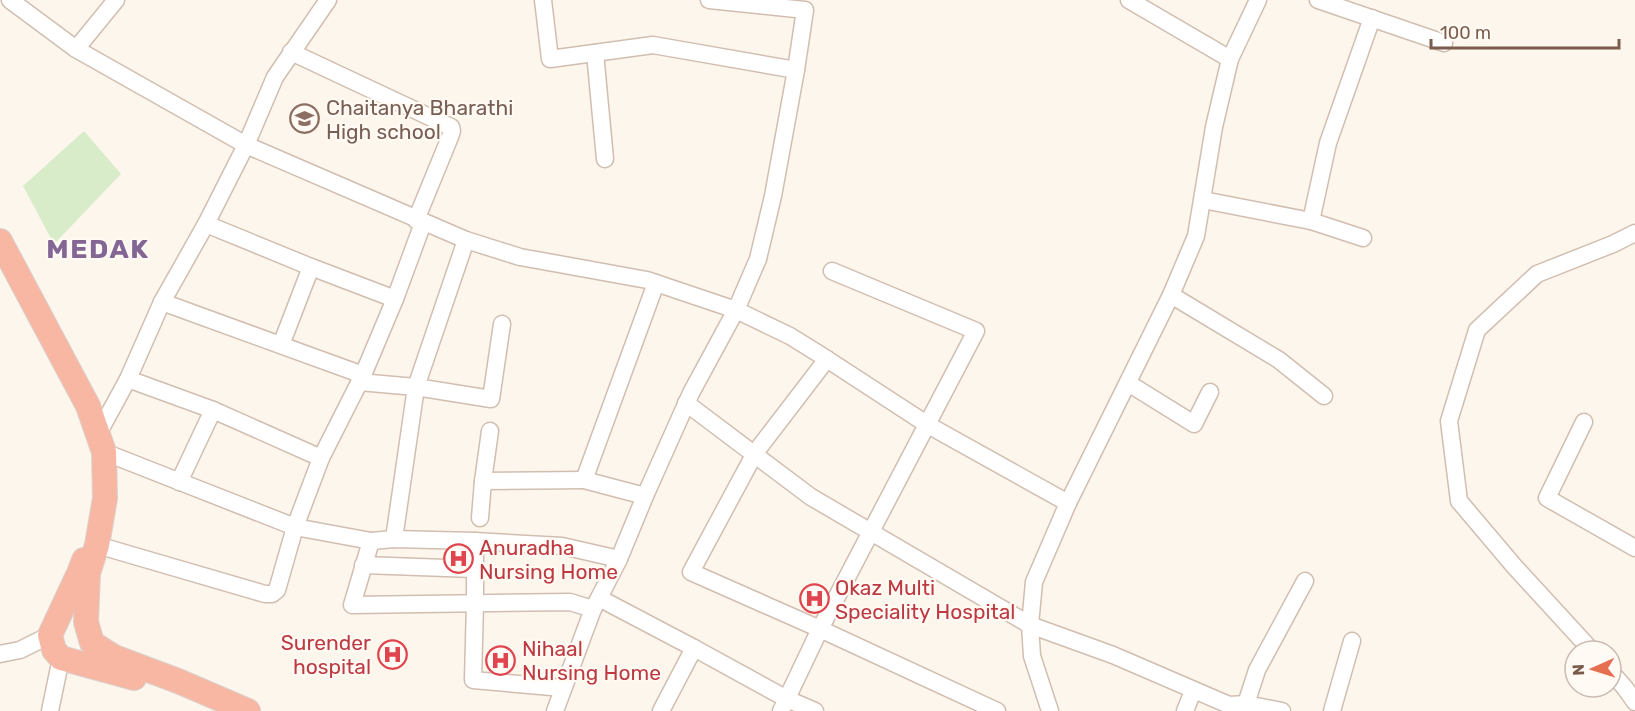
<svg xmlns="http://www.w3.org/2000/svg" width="1635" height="711" font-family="Rubik,sans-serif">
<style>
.green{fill:#d8ecc9}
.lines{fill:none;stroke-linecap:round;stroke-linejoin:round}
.minor-casing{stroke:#d1beb0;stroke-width:19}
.highway-casing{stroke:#dad1cd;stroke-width:26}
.minor{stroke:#fff;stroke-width:16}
.highway{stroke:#f7b7a3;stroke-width:24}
.labels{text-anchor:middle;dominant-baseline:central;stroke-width:4.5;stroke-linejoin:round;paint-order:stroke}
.education-label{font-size:21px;fill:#785e54;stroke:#fffaf3;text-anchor:start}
.health-label{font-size:21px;fill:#be3a42;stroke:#fffaf3;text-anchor:start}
.district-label{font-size:27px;font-weight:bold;letter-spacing:1.5px;fill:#846695;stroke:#fffaf3}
</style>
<rect width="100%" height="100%" fill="#fdf6ec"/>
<polygon class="green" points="84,131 121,174 54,244 23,186"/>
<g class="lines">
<defs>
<g id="minor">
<polyline points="10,0 76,49 246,145 275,77 328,0"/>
<polyline points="543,0 550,59 653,45 796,70"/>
<polyline points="1129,0 1230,59"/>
<polyline points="1318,0 1444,43"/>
<polyline points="76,49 116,0"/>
<polyline points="291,52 451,127 452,131 450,137 416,220"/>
<polyline points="595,53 605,159"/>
<polyline points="1203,200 1311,221 1363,238"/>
<polyline points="1311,221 1328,143 1372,18"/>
<polyline points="206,224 311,267 395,299"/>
<polyline points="466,240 416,387 491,399 502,324"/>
<polyline points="656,283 584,480 645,496 619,559 599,598 694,648 661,711"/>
<polyline points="1171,295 1279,360 1324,396"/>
<polyline points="162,302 363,375"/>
<polyline points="281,345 311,267"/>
<polyline points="827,359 755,453 691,572 820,629 997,711"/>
<polyline points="128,379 213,410 321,458"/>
<polyline points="359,382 416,387 394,539"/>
<polyline points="1128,383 1194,424 1210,392"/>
<polyline points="686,403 811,497 1030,625 1113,655 1229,705 1246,704 1282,711"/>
<polyline points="1584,422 1547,498 1635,548"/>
<polyline points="98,434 128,379 162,302 206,224 246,145 466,240 520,257 647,280 736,310 790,336 819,354 928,425 1068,503 1034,582 1030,625 1032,656 1050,711"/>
<polyline points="104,452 295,527 371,541 394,539 475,541 562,546 619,559"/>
<polyline points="483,481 490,431"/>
<polyline points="179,482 213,410"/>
<polyline points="645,496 691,393 736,310 758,259 773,196 796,70 805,10 709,0"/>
<polyline points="1068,503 1171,295 1196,236 1214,127 1230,59 1258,0"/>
<polyline points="480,518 483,481 584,480"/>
<polyline points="371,541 352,605 570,602 593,609 599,598"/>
<polyline points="475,541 475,603 473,680 563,688"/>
<polyline points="97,545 265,594 272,594 277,590 295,527 321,458 363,375 395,299 423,223"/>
<polyline points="363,565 474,569"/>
<polyline points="694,648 787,699 815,711"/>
<polyline points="1592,651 1514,566 1459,501 1449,421 1477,330 1537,274 1613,244 1635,233"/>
<polyline points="0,654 20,650 50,635"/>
<polyline points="1611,672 1625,688 1635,702"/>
<polyline points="1246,704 1257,670 1305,581"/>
<polyline points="50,711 61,658"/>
<polyline points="555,711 593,609"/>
<polyline points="781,711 820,629 976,331 832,271"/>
<polyline points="1185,711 1193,691"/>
<polyline points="1332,711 1352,641"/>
</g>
<g id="highway">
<polyline points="0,241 88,406 104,452 105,498 97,545 88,573 86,622 92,643 114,657 178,681 248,711"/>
<polyline points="84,560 79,573 50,635 54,650 61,658 134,678"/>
</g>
</defs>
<use href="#minor" class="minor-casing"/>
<use href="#highway" class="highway-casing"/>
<use href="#minor" class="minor"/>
<use href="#highway" class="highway"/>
</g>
<defs>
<symbol id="school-ring" viewBox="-11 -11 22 22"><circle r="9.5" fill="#fffaf3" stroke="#8d6e63" stroke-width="1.5"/><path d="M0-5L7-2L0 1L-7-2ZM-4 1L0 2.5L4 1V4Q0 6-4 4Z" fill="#8d6e63"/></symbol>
<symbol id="hospital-ring" viewBox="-11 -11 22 22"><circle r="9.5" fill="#fffaf3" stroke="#e0444e" stroke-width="1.5"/><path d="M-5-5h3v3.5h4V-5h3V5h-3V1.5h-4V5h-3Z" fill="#e0444e"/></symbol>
</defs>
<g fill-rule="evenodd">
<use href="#school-ring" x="288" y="102" width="33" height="33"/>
<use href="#hospital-ring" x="442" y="542" width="33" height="33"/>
<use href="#hospital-ring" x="798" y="582" width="33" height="33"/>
<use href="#hospital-ring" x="376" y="638" width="33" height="33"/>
<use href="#hospital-ring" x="484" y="644" width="33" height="33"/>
</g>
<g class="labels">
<g class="education-label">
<text x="326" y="107">Chaitanya Bharathi<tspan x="326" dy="24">High school</tspan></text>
</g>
<g class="health-label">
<text x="479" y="547">Anuradha<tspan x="479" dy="24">Nursing Home</tspan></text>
<text x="835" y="587">Okaz Multi<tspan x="835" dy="24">Speciality Hospital</tspan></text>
<text x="371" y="642" text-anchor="end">Surender<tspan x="371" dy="24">hospital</tspan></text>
<text x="522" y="648">Nihaal<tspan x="522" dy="24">Nursing Home</tspan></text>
</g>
<g class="district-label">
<text x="98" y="249">MEDAK</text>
</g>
</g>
<g transform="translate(1593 669) rotate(267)"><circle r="28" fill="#fffaf3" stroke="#cabbb1" stroke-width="1.5"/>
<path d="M0-4.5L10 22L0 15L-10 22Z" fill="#e76f51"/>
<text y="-9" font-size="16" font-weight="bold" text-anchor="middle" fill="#7a5c4d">N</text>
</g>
<path d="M1431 39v9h188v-9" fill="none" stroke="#7a5c4d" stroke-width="3"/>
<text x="1440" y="39" font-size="18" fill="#7a5c4d" stroke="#fffaf3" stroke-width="4.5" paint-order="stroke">100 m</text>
</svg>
